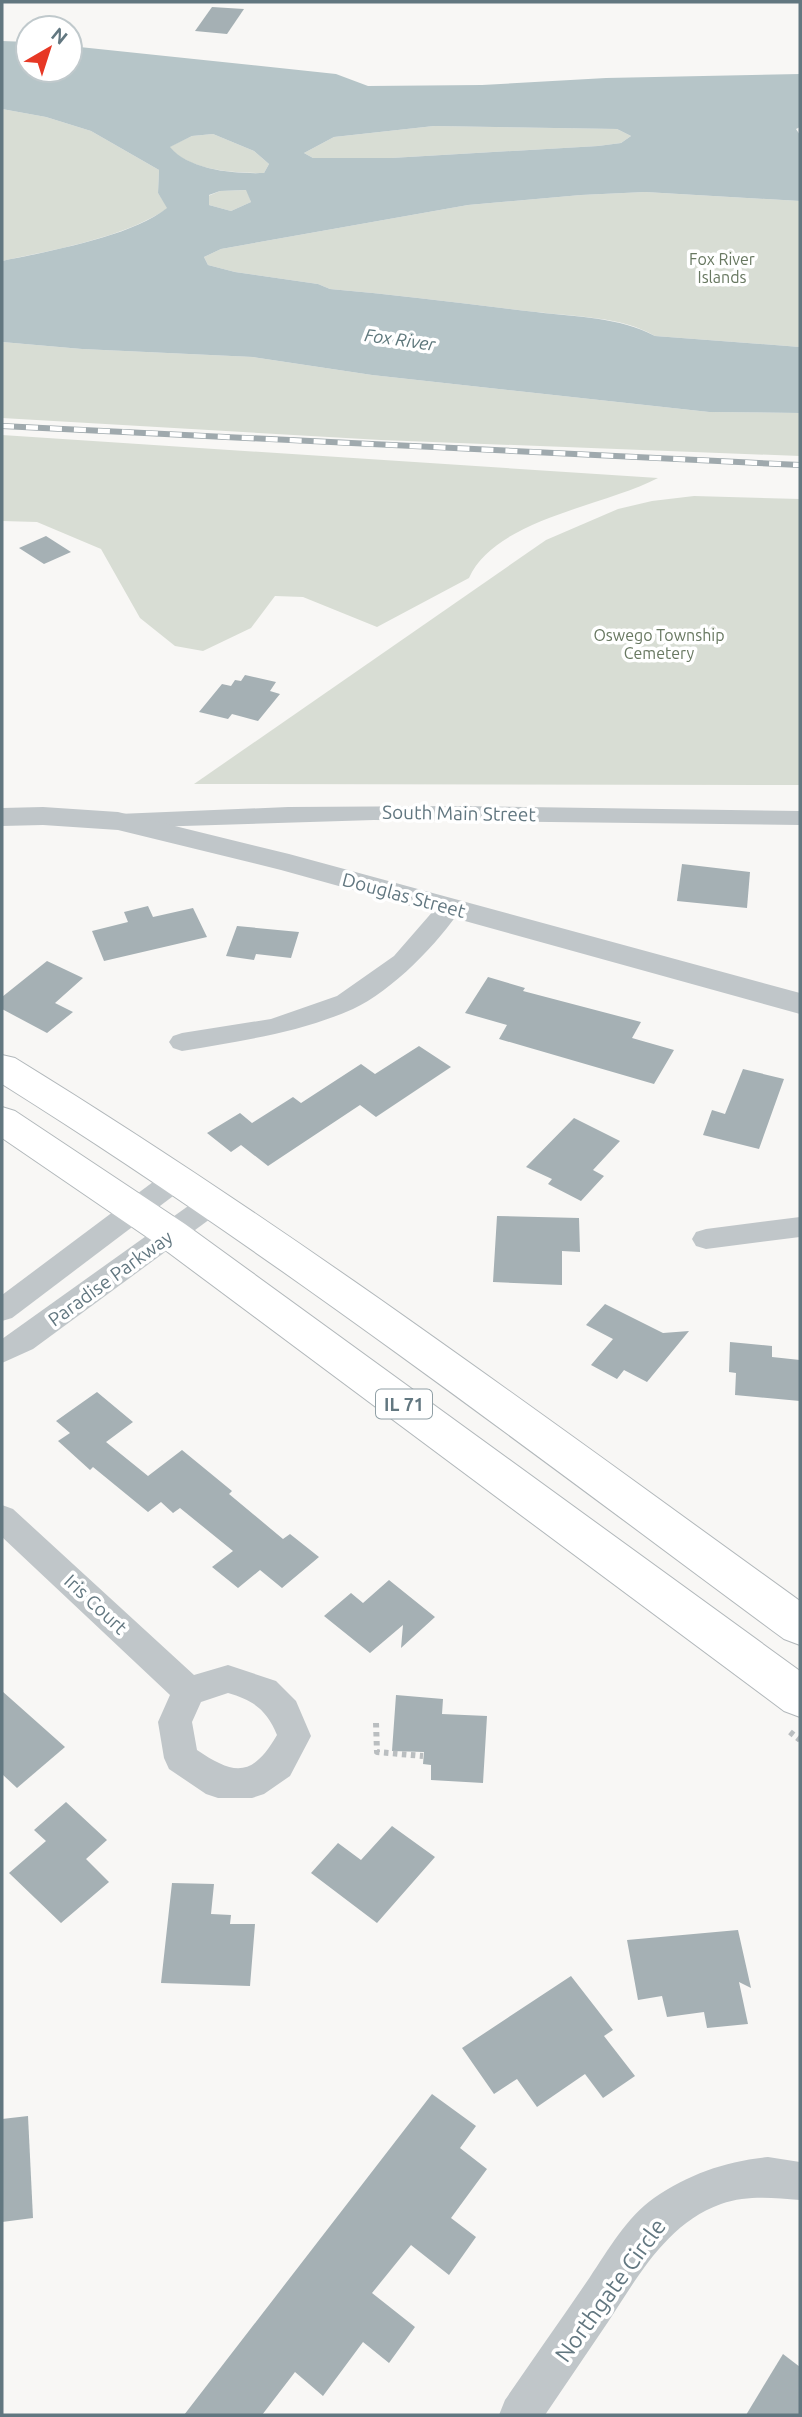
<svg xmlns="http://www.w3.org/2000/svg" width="802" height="2417" font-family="Ubuntu,sans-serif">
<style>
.green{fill:#d8ddd4}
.water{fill:#b6c5c8;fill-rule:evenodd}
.building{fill:#a5b0b4}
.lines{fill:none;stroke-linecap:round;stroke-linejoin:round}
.primary-casing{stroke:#b2b8bb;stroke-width:2}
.path{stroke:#babec0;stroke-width:6;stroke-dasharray:4.5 4.5;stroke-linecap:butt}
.minor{fill:#c0c6c9;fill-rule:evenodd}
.tertiary{fill:#c0c6c9;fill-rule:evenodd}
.primary{fill:#fff;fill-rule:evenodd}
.rail-casing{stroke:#9fa9ad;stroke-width:6}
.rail{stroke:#fff;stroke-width:4.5;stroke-dasharray:12;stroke-linecap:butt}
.labels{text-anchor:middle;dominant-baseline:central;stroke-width:7;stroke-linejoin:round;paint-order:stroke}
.far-park-label{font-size:16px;fill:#687861;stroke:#fff}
.far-water-label{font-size:18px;font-style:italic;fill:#5d777b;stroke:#fff}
.shield{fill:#fff;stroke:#91a0a6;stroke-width:2}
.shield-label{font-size:18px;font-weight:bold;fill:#627780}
.street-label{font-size:19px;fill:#627780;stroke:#fff}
.near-street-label{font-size:23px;fill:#627780;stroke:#fff}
</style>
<rect width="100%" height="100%" fill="#f8f7f5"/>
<g class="green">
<path d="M2,109L46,117L91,131L159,170L158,193L168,208C124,238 53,250 2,261Z"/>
<polygon points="434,126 617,129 631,136 621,143 598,146 391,158 313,158 304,153 334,137"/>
<path d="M213,134L254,151L269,164L264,173C233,173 190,171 169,147L192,136Z"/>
<polygon points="247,190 251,202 231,211 209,205 208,196 220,191"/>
<path d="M645,192L800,201V347L655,336C621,316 575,317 536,312C467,304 399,295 330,289L318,284L235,272L208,265L204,257L221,249L468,205L581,195Z"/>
<polygon points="2,342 82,349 253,357 372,375 709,412 800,413 800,456 381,440 2,418"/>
<path d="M2,435L658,478C605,506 495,519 469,578L377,627L303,597L275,596L251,628L203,651L175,646L140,618L101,549L37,522L2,521Z"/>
<polygon points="694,496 800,499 800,785 194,784 546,540 618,509 652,501"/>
</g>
<path class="water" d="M2,41L28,42V70H70V46L336,74L368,86L482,85L606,78L800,74V127L796,129L800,135V201L645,192L581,195L468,205L221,249L204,257L208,265L235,272L318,284L330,289C399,295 467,304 536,312C576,317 620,317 655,336L800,347V413L709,412L372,375L253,357L82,349L2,342V261C49,251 130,237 167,208L158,193L159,170L91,131L46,117L2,109ZM434,126L617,129L631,136L621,143L598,146L391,158H313L304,153L334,137ZM213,134L254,151L269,164L264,173C234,174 189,170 170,147L192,136ZM246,190L251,202L231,211L209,205V195L220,191Z"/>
<g class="building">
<polygon points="212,7 244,9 227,34 195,31"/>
<polygon points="46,536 71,552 44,564 19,548"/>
<polygon points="245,675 276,682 270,691 280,694 258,721 232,714 228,719 199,712 222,684 231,686 235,680 241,681"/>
<polygon points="682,864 750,872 747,908 677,901"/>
<polygon points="148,906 153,917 193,908 207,937 104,961 92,931 128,922 124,912"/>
<polygon points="237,926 299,932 291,958 256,954 254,960 226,956"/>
<polygon points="47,961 83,978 55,1003 73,1012 47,1033 2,1009 2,997"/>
<polygon points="488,977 525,988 523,991 641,1022 632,1038 674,1050 654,1084 499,1039 507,1025 465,1013"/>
<polygon points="419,1046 451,1067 376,1117 360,1105 268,1166 241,1145 231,1152 207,1133 240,1113 252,1123 293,1097 301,1103 361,1064 375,1074"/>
<polygon points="743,1069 784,1079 759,1149 703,1135 712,1110 725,1114"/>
<polygon points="574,1118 620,1141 593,1170 604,1176 581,1201 548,1184 552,1179 526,1167"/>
<polygon points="497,1216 579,1218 580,1252 562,1251 562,1285 493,1282"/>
<polygon points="605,1304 663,1333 689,1331 647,1382 624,1370 617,1379 591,1365 613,1339 586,1325"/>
<polygon points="730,1342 772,1346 772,1357 800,1360 800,1401 735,1395 736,1373 729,1372"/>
<polygon points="97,1392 133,1422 106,1442 148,1476 182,1450 232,1491 229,1494 283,1539 290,1534 319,1557 282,1588 260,1570 238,1588 212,1567 233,1551 180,1508 173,1513 161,1502 148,1512 93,1467 90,1470 58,1441 70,1433 56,1421"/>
<polygon points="389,1580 435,1617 401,1648 403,1625 370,1653 324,1616 351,1593 363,1603"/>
<polygon points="2,1691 65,1747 17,1788 2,1774"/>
<polygon points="396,1695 443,1699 442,1714 487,1716 483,1783 431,1780 431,1765 423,1764 424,1752 392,1751"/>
<polygon points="66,1802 107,1840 86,1859 109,1882 61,1923 9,1873 46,1841 34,1830"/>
<polygon points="392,1826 435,1857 377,1923 311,1873 338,1843 361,1860"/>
<polygon points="172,1883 214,1884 211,1914 231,1915 230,1924 255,1924 250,1986 161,1983"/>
<polygon points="738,1930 751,1988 739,1982 748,2024 707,2028 704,2012 667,2017 662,1996 638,2000 627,1940"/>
<polygon points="571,1976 613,2030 604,2036 635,2076 603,2098 585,2074 537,2107 517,2079 494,2094 462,2048"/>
<polygon points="432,2094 476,2126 460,2148 487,2169 451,2218 476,2237 449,2275 411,2245 372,2293 415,2327 389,2363 363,2342 323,2396 295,2372 262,2415 184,2415"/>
<polygon points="28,2116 33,2218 2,2222 2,2119"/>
<polygon points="783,2354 800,2367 800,2415 746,2415"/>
</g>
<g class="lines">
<defs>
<g id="primary">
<path d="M2,1055L15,1058C287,1225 542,1415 800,1601V1645L784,1639C527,1449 273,1254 2,1084Z"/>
<polygon points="2,1107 15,1111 185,1224 800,1671 800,1717 784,1711 157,1244 2,1138"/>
</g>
</defs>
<use href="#primary" class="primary-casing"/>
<g class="path">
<polyline points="376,1723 377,1752 423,1756"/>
<polyline points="790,1732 800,1740"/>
</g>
<g class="minor">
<polygon points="459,806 800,811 800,825 374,820 118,828 110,826 106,821 110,816 118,814 288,807"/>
<path d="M450,899L459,902L462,907C439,943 392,991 353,1009C299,1033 240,1041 182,1051L173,1048L169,1042L173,1036L182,1033L271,1019L337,996L394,956L441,902Z"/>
<polygon points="179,1167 189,1170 193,1177 189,1184 12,1318 2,1321 2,1295 169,1170"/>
<polygon points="215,1191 225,1194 229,1201 225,1208 33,1349 2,1363 2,1339 205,1194"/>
<polygon points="800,1217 800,1237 706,1249 696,1246 692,1239 696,1232 706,1229"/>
<path d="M2,1505L13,1509L194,1675L228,1665L276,1681L296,1701L311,1736L290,1776L264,1794L252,1798H218L206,1794L169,1769L164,1758L158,1722L170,1695L2,1537ZM228,1693C253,1700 267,1710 277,1735C252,1778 234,1775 197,1750L192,1722L201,1702Z"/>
<path d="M768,2157L800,2162V2200C773,2198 748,2195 721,2204C667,2223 637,2278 608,2322C587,2353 566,2384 545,2415H499L505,2400C533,2359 562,2318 590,2277C608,2250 627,2217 654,2198C689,2174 726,2161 768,2157Z"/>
</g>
<polygon class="tertiary" points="43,807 118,812 289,854 800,993 800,1014 281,870 118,830 43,825 2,826 2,808"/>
<use href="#primary" class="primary"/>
<defs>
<polyline id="rail" points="2,426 800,465"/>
</defs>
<use href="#rail" class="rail-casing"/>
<use href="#rail" class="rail"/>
</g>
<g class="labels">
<g class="far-park-label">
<text x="722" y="259">Fox River<tspan x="722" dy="18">Islands</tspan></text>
<text x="659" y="635">Oswego Township<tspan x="659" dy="18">Cemetery</tspan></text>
</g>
<g class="far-water-label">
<text transform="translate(400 339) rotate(8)">Fox River</text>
</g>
<rect class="shield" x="376" y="1389.5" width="56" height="29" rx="5"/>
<g class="shield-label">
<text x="404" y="1404">IL 71</text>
</g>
<g class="street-label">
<text transform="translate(459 813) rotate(1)">South Main Street</text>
<text transform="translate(404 895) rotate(15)">Douglas Street</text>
<text transform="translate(110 1278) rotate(-36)">Paradise Parkway</text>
<text transform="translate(96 1604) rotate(43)">Iris Court</text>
</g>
<g class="near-street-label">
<text transform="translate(610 2290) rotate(-54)">Northgate Circle</text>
</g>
</g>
<rect width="802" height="2417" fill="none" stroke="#627780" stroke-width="7"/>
<g transform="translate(49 49) rotate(39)"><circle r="33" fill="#ffffff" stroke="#c0c9cc" stroke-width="2"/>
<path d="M0-5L12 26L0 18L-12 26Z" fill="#e73825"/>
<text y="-10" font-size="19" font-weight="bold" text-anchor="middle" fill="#627780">N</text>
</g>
</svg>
